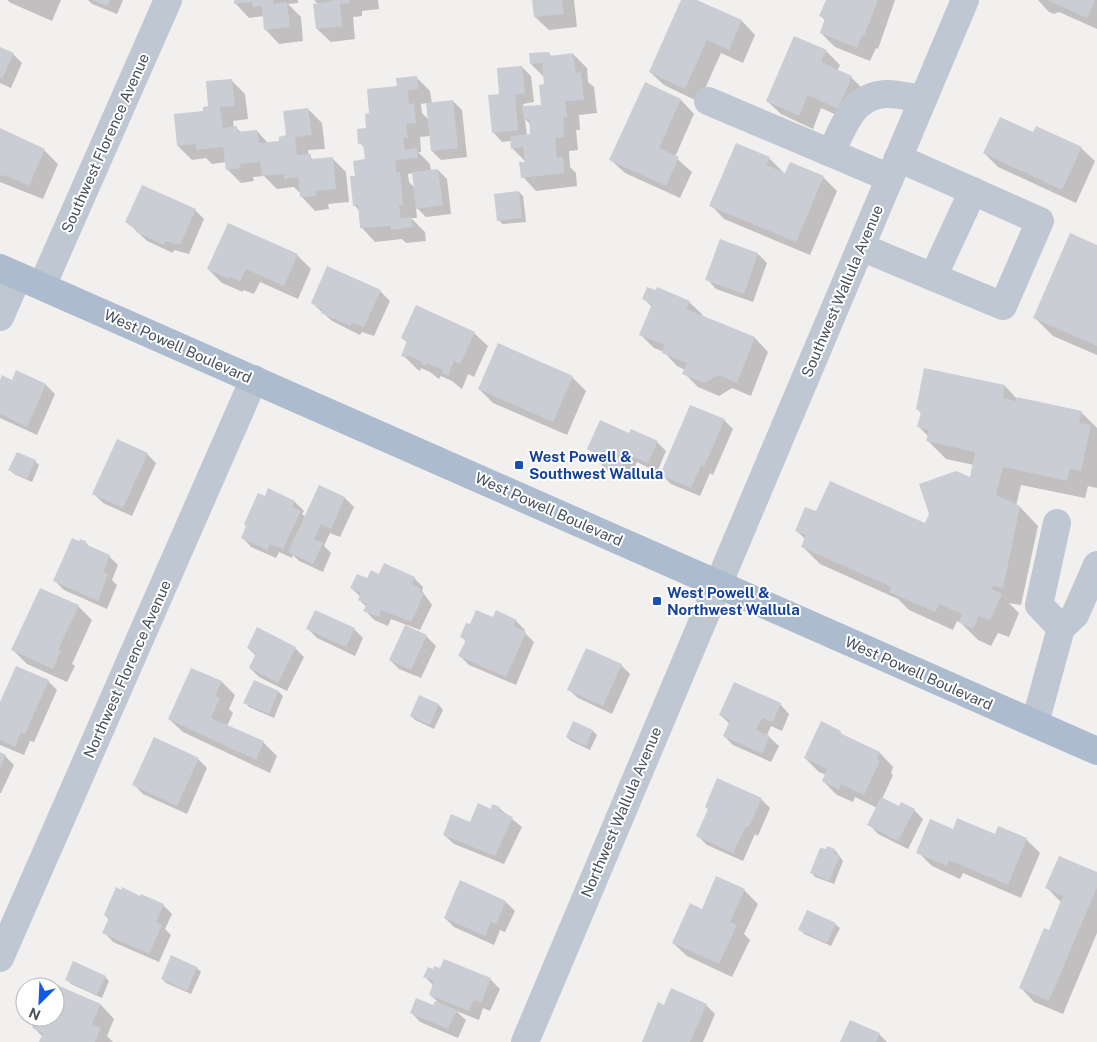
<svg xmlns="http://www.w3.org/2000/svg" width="1097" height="1042" font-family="'Public Sans',sans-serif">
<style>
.shadow{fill:#0003;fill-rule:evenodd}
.building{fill:#cbcdd5}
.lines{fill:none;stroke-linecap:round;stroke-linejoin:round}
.minor{stroke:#bfc8d2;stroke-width:28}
.major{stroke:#adbbcf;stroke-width:28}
.transit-dot{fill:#1a4fb4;stroke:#fff;stroke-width:2}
.labels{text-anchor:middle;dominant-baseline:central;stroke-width:4;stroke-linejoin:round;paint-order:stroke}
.street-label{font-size:15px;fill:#46505d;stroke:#fff}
.transit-label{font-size:15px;font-weight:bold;fill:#164399;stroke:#fff;text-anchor:start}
</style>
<rect width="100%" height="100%" fill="#f2efef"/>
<g class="shadow">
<polygon points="7,0 61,0 52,21 11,3"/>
<polygon points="88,0 123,0 117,14 92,4"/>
<polygon points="235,0 298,0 298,3 288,4 301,17 303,41 279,44 266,30 264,16 249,18 236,4"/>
<polygon points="314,0 378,0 379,9 362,11 362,16 353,17 355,39 331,42 317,29 318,4"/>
<polygon points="534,0 574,0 577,27 549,30 535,17"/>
<polygon points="682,0 694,0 742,21 755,35 743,63 721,53 699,102 664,85 650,72"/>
<polygon points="827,0 895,0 878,49 876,48 870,61 835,47 821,33 826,21 821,16"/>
<polygon points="1038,0 1097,0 1097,29 1059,12 1054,14 1049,12"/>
<polygon points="0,49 13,54 22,63 11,88 0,83"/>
<polygon points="826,51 840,65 837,71 851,77 865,91 852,122 821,108 813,129 781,114 767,101"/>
<path d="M549,53L552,57L573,54L587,68L588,82L594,87L597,113L579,115L580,130H576L578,150L569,151L570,167L576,173L577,186L536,191L523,177L526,162L512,148L511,141L502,142L493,132L501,95L522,67L531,76L534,102L523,104L524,107L542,106L545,85L544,77L531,64ZM525,119L531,125L532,135L527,136Z"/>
<path d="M416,77L430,91L432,104L453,101L462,110L467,157L441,160L432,151L430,136L420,137L421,152H418L430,164L431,171L438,170L447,179L451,214L426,217L416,207L417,218H411L425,232L426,241L406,243L402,239L375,242L362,228L360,211L354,205L357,177L366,160L365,148L360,143L368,130L371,114L399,87ZM427,103L429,120L422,113L421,104ZM413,173L415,188L409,182L408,174Z"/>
<polygon points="231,80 245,94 248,119 233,121 234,128 236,128 241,132 257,131 268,143 281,142 287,136 308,109 322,123 325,149 308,150 309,156 314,160 332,158 346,172 349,202 328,204 329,209 315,211 302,197 301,192 299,192 294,187 277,189 264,176 253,177 254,181 241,183 227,169 227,162 212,164 206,158 192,160 178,146"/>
<polygon points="681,100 694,114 675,157 692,172 680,198 625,173 611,160"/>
<polygon points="0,130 44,150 58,164 43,199 0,182"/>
<polygon points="1034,134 1081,148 1095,161 1076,203 998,167 984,153"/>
<polygon points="769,158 786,175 791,164 824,178 837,191 810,255 724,219 711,205"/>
<polygon points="519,192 523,196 526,222 503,224 498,220"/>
<polygon points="195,210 204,219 189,254 174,250 173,253 147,241 127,222"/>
<polygon points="720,241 758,254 767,263 753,302 716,289 707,279"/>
<polygon points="1097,246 1097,355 1053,336 1035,318"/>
<polygon points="297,255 311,269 298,299 260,282 254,294 243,290 243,292 222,283 208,269"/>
<polygon points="328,268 380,291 390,301 374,336 362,332 360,335 332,321 312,303"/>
<polygon points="644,299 689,302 703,315 702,317 755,338 768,352 751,396 732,388 719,396 698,387 684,373 685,370 677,366 664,352 654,348 640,334 652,307"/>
<polygon points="474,333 488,346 474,377 468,374 462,389 452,381 441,376 439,379 430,372 421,368 420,371 417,369 403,355 408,343 402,338"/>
<polygon points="925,369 1005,386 1017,399 1081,412 1097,428 1097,488 1088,486 1085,498 1021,485 1016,506 1020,507 1038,526 1021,605 1009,603 1019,613 1009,637 998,633 991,646 978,640 961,623 957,621 953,630 909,610 898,599 820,564 802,546 805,539 796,530 816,513 925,525 971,479 974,465 946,459 928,441 929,437 919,427 922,414 917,409"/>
<polygon points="17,372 46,385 55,394 37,435 0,418 0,383 13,381"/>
<polygon points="572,377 586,391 567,435 493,403 479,389"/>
<polygon points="724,420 733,429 713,475 710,473 700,496 671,484 662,475"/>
<polygon points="630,435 657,442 666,451 657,472 637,462 629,480 608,471 599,462 600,460 589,449"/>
<polygon points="147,454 156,463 132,516 103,503 94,494"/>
<polygon points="35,461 39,465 32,482 14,474 10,470"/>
<polygon points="269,490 295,502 304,511 302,514 306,517 345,498 354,507 340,537 330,533 324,546 331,553 323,572 299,561 293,555 292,558 279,552 276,558 251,547 242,537"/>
<polygon points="85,542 90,547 109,556 118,565 112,580 117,585 107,609 64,590 55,581 80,543"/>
<polygon points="379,575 414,578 423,587 422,591 432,605 420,630 391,619 388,626 374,620 365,610 367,607 359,600 361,597 351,588"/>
<polygon points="78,606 92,620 72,664 75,666 67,682 27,664 13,650"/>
<polygon points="493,619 516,621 525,630 524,632 534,642 516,685 469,665 460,656 466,642 462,637 471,626"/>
<polygon points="405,627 426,636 436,646 421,678 399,669 390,660"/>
<polygon points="308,629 354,629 363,638 355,656 317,638"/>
<polygon points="248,648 295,648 304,657 287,691 259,677 250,668 256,656"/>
<polygon points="621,665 630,674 612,714 578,698 568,689"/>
<polygon points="48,681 57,690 34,742 30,741 24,755 0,745 0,706"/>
<polygon points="254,681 279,692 283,696 274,718 249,707 245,702"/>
<polygon points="222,682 235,695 229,709 233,713 227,726 263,742 277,756 270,773 183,732 169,719"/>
<polygon points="420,697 439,705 443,710 434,729 415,720 411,716"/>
<polygon points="780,704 789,714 782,731 771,726 767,735 779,746 771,762 733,745 724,736 730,724 720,715"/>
<polygon points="574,723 593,731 597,735 590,750 571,741 567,737"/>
<polygon points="840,732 845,737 880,753 893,767 891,773 893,775 882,799 900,808 914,810 923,819 908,849 878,834 869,824 877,808 855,797 853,802 837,795 823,781 826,775 819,772 805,758"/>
<polygon points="0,754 5,756 14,765 1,793 0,793"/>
<polygon points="198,759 207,768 187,814 143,794 134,785"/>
<polygon points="761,799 770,808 758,836 755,834 743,861 707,845 698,836"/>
<polygon points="499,808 522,827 504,864 454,844 444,835 471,824 491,810"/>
<polygon points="954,830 1026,839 1040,853 1021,898 963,873 960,879 932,866 918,852"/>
<polygon points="835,850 843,861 834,884 815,877 811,872"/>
<polygon points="1097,873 1097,933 1063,1014 1034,1002 1021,988 1050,931 1061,902 1047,888"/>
<polygon points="461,882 506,902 515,911 505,932 500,930 494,945 454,927 445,918"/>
<polygon points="744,890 758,904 744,934 750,940 732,977 687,956 673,943 702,910"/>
<polygon points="141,897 163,905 172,914 165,929 171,935 159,962 113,942 104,932 109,920 105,915"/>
<polygon points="835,924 840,928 831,946 804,934 800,929"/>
<polygon points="172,957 197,968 201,972 191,994 166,983 162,979"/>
<polygon points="445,960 491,980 500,989 490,1011 483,1008 479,1020 456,1011 466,1020 458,1038 420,1022 411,1012 434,1007 437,1001 430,995 434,986 425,977 433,970 441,970"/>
<polygon points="105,977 109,981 102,998 71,984 67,980"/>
<polygon points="55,994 101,1005 114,1019 107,1036 113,1042 40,1042 43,1037 33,1027 38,1017 55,1017"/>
<polygon points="706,1005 715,1014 703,1042 644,1042 665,1007"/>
<polygon points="879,1034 887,1042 842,1042"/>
</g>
<g class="building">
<polygon points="93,0 110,0 107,6"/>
<polygon points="234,0 273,0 273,4 287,2 290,27 264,30 262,6 253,7 252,2 234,4"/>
<polygon points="332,0 349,0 349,3 340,4 342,26 316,29 313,4 333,1"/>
<polygon points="532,0 562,0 564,14 534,17"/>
<polygon points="681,0 697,0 742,20 729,50 707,40 685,89 649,72"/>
<polygon points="826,0 878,0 864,36 862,35 857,48 820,33 825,18 819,16"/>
<polygon points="1047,0 1095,0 1087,18"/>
<polygon points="794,36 827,50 821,62 852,76 838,109 808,95 799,116 766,101"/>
<polygon points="0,47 14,53 2,79 0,78"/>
<polygon points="549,52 550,56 573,53 576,73 581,72 584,100 565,101 567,117 563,117 564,137 555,138 557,158 563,157 564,173 521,178 519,162 525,162 523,147 511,149 510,136 530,134 529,119 524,119 522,106 541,105 539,85 544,84 542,63 530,64 529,53"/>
<polygon points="522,66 525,93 515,95 518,130 492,133 488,95 499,94 497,68"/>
<polygon points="417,76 418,89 408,90 409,104 414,103 416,123 406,124 408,138 403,138 405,150 417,148 418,158 395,160 396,172 400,172 403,205 399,205 401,218 411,217 413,227 391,230 391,226 360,228 358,205 353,206 350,176 355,176 353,161 365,159 363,143 358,144 357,129 366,128 365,114 369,113 367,89 397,86 396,78"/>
<polygon points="232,79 235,106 220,107 223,128 237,126 237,132 257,130 259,143 279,141 279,137 286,135 283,111 308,108 312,135 295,137 297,155 311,154 311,159 333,157 336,189 315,191 316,196 300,197 298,177 284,179 284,174 262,176 260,162 240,164 241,168 226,170 223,147 196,150 196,144 177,146 174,114 203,111 203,107 208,106 206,81"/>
<polygon points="645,82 681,99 659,148 679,157 666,186 609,160"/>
<polygon points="453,100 458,148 431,151 426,103"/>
<polygon points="1000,117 1033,132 1036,126 1082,147 1062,190 983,153"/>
<polygon points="0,128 45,149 29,186 5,175 4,177 0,175"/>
<polygon points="736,143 770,157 766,165 785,173 790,162 824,176 796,242 709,206"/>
<polygon points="438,169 443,205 416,209 412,172"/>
<polygon points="142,185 196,209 180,245 165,241 164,245 136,232 137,230 125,222"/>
<polygon points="519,191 522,218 497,221 494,194"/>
<polygon points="228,223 298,254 284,286 246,269 240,281 230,277 229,279 207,269"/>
<polygon points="1070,233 1097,245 1097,346 1033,318"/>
<polygon points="720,239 758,253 744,294 705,280"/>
<polygon points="327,266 381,290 364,327 352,323 351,326 321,313 322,310 311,303"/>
<polygon points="647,287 656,290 657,287 690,301 686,309 755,337 737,383 718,375 704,383 682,374 687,363 662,353 665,345 639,335 652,304 642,299"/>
<polygon points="416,305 475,332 460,364 454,361 448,376 442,373 443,370 427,363 426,366 421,364 423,362 407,355 406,358 401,356 407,341 401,338"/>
<polygon points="498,343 573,376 553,422 478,389"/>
<polygon points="924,368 1005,385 1003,398 1016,401 1017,397 1082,411 1079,423 1091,425 1081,471 1070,469 1067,481 1003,467 996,495 1020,506 1003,588 993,586 992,589 1002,594 990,620 979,616 973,629 959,622 962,614 939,604 935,612 889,592 891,587 801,547 806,535 795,531 805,507 816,511 830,481 925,523 929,514 919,484 956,471 970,477 975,452 926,441 929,430 917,427 921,412 916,409"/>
<polygon points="16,370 46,384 27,427 0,414 0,380 2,375 12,380"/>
<polygon points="690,405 725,419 704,467 701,465 691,488 660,475"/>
<polygon points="600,420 629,433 631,429 658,441 648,463 627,454 620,472 598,462 601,456 587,449"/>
<polygon points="117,439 148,453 123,508 92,494"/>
<polygon points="17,452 36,460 27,479 8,470"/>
<polygon points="319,485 345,497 331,529 321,524 314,539 323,543 313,564 288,552"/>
<polygon points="268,488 295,501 292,507 301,511 283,549 270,544 267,550 241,538 246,526 244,524 258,493 265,496"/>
<polygon points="72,538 79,541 80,539 86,541 85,544 110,555 103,572 108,574 98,601 53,581"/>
<polygon points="384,563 415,577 412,584 421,589 420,592 424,594 411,622 381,610 379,617 363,611 367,604 358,600 361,593 350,588 357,574 367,578 371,570 379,574"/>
<polygon points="40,588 79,605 58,650 61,651 53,669 11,650"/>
<polygon points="315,610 355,628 346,647 306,629"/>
<polygon points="476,610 493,617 496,610 517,620 513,626 526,632 506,677 458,656 466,640 460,637 466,623 470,624"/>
<polygon points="405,625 427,635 411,670 389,660"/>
<polygon points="257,627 296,647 278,683 249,668 256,653 247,648"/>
<polygon points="586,648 622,664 603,706 567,690"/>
<polygon points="16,666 49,680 25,734 21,732 15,747 0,740 0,702"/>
<polygon points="191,668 222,681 215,696 220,698 211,718 264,741 256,760 168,719"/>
<polygon points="254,680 279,691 269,714 243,703"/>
<polygon points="734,682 781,703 773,722 762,718 756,730 770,736 762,754 723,736 730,720 719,715"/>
<polygon points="419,695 439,704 430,725 410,716"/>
<polygon points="573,721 593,730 586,746 566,737"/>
<polygon points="821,721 841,731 840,733 880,752 877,759 880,761 864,795 841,784 839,790 822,781 827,769 804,758"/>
<polygon points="154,737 199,758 177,806 132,785"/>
<polygon points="0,752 6,755 0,768"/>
<polygon points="717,778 762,798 748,828 746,826 733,853 696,836 708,809 705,807"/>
<polygon points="881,797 899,806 901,802 915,809 898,841 867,825"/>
<polygon points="478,803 491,809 492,804 500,807 498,810 513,817 495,856 443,835 451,814 470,822"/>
<polygon points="957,818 995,834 998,826 1027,838 1008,885 949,860 947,866 916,853 930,819 953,829"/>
<polygon points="827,846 835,849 834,853 840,856 829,881 810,873 820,848 826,849"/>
<polygon points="1059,856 1097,872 1097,887 1049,1001 1019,988 1044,928 1049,930 1063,896 1045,888"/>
<polygon points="716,876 745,889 730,922 737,925 719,964 672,943 690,903 702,909"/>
<polygon points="460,880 506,901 496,924 491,922 485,936 444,918"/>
<polygon points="116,887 121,890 122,887 140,896 141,894 164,904 156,922 162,925 149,954 102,933 109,918 104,915"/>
<polygon points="807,910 836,923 827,943 798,930"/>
<polygon points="171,955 197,967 187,991 161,979"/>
<polygon points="444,959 491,978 481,1003 474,1000 469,1011 429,995 434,981 423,977 428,967 433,969 434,966 440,968"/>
<polygon points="73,961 106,976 97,995 65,980"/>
<polygon points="57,985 101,1004 92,1024 101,1028 95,1042 39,1042 43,1033 32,1028 36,1017 55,1017 55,990"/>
<polygon points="671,988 707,1004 690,1042 642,1042 658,1002 664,1005"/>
<polygon points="416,998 433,1005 435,1001 457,1010 448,1029 410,1013"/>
<polygon points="850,1020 880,1033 876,1042 840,1042"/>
</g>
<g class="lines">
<g class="minor">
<polyline points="708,101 890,178"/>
<path d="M831,153C843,128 852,96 885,94C897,93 911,98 923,99"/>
<polyline points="861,247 1003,306 1040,221 898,158"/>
<polyline points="933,277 973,191"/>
<polyline points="42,286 168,0"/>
<polyline points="0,317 18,276"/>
<polyline points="1061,628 1075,615 1097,565"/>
<polyline points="1035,723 1061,628 1039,605 1057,523"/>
<polyline points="0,958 254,379"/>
<polyline points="525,1042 965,0"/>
</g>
<polyline class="major" points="0,268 1097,751"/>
</g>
<g class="transit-dot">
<rect x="514" y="460" width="10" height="10" rx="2.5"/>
<rect x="652" y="596" width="10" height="10" rx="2.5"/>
</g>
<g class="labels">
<g class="street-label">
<text transform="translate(105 143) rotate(-66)">Southwest Florence Avenue</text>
<text transform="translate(842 291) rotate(-67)">Southwest Wallula Avenue</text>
<text transform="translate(178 346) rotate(24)">West Powell Boulevard</text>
<text transform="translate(549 509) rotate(24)">West Powell Boulevard</text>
<text transform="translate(127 669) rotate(-66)">Northwest Florence Avenue</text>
<text transform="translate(919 673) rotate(24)">West Powell Boulevard</text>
<text transform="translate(621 812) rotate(-67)">Northwest Wallula Avenue</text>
</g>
<g class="transit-label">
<text x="529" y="456">West Powell &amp;<tspan x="529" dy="17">Southwest Wallula</tspan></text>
<text x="667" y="592">West Powell &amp;<tspan x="667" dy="17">Northwest Wallula</tspan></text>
</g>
</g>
<g transform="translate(40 1002) rotate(204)"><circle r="24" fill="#ffffff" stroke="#b5b9be"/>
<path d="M0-4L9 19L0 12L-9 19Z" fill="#1159ea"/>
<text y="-8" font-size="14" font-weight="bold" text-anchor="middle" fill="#46505d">N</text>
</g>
</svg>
